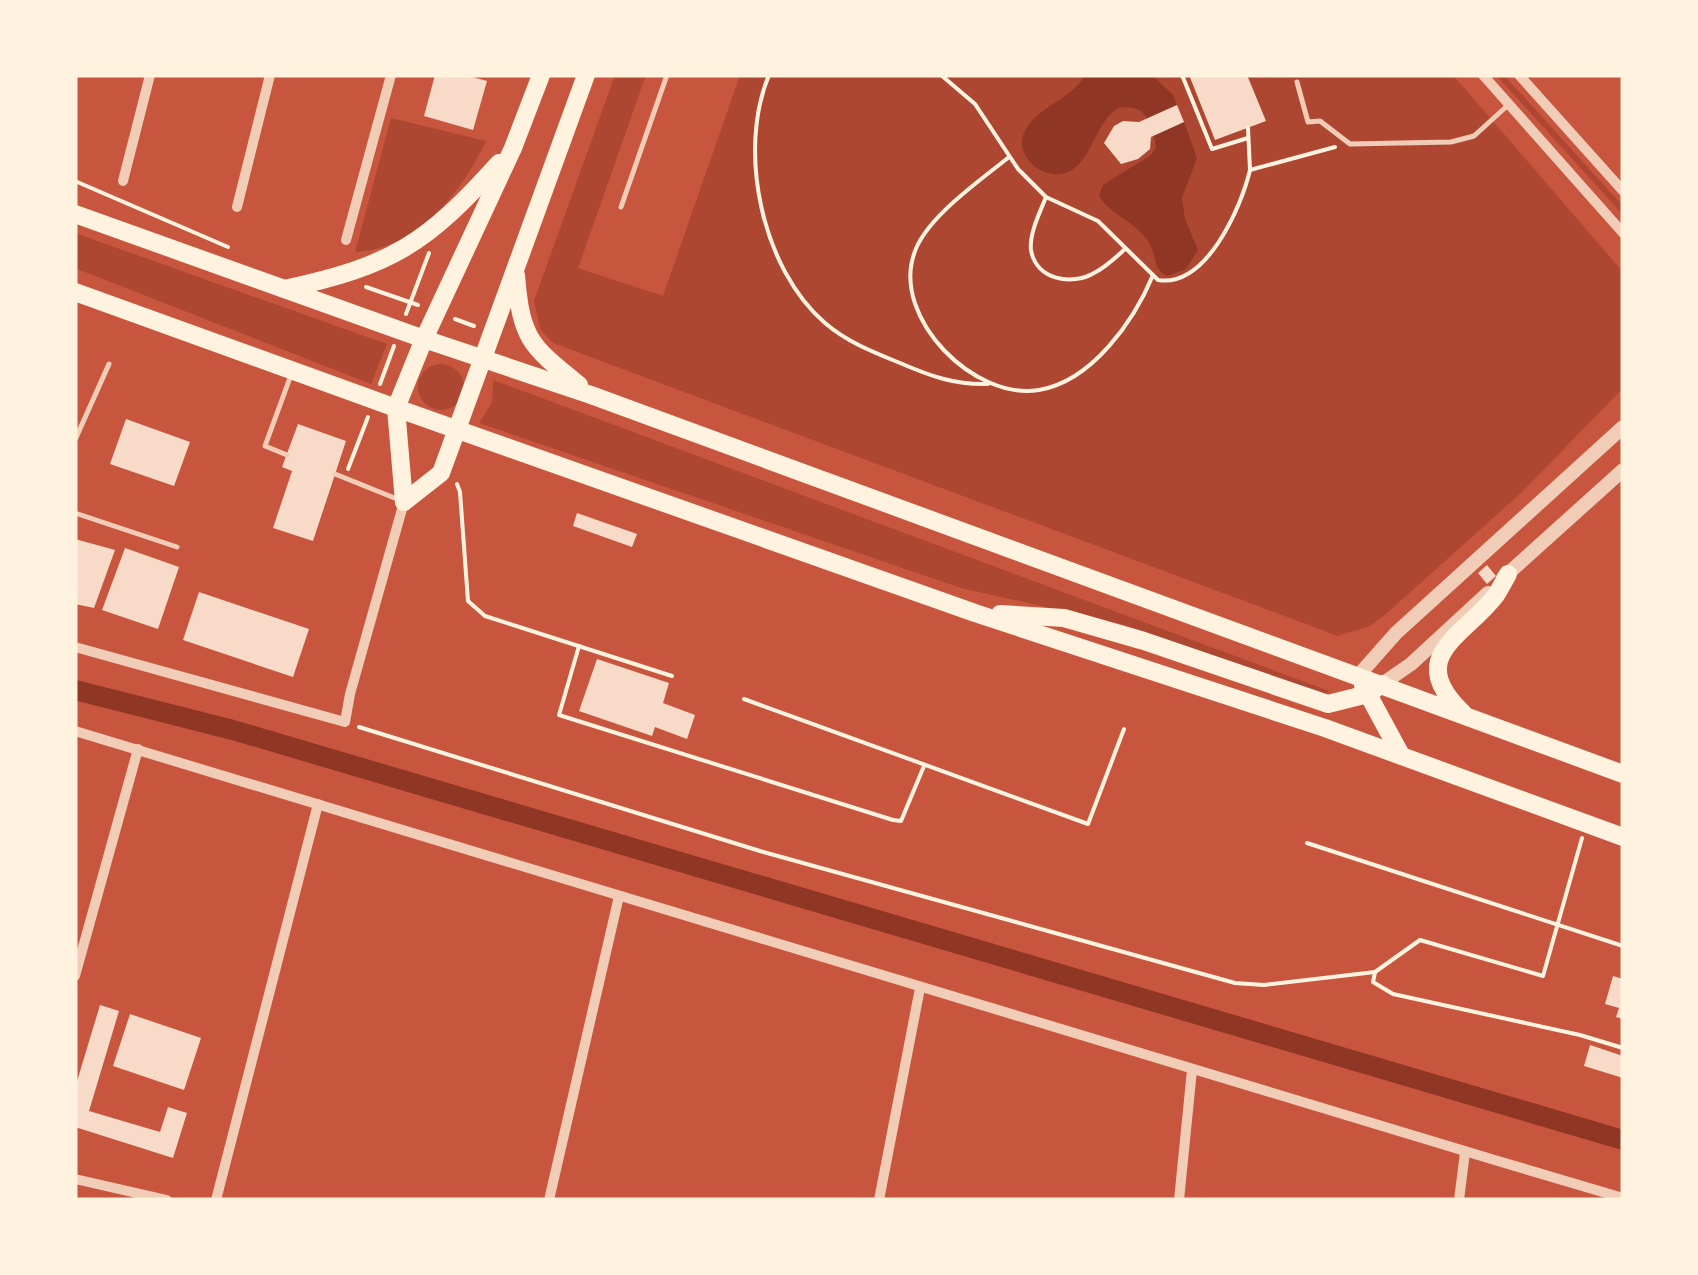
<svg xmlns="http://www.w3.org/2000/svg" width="1698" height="1275" font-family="'PT Serif',serif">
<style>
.green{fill:#ae4732}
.water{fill:#8f3625}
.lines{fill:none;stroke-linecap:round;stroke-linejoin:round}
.canal{stroke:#8f3625;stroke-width:20}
.building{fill:#f7dbc8}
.path{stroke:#fff3e0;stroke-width:4}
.service{stroke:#f1ccb7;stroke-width:5}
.minor{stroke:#f1ccb7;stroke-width:10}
.tertiary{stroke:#f1ccb7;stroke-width:14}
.primary{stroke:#fff3e0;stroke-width:18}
.trunk{stroke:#fff3e0;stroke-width:18}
</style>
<rect width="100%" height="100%" fill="#c8553d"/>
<g class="green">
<polygon points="615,75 646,75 578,268 663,296 740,75 1453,75 1623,272 1623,388 1521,493 1387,613 1370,626 1338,636 553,343 540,329 534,301"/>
<polygon points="1496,75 1504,75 1623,206 1623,215"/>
<path d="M391,118L486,141C461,193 417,249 355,252Z"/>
<polygon points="75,233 387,344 371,384 75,268"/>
<circle cx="441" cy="387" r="23"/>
<polygon points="493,380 1329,691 1324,696 1122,624 961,588 479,423 492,403"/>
</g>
<g class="water">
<path d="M1085,75H1152L1173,95L1177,105L1147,119C1142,107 1129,106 1118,108C1095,123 1094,155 1072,170C1050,185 1013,159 1024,133C1036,106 1071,101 1085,75Z"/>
<path d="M1184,122L1197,158L1182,198L1185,219L1198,250L1186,269L1167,276C1152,268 1157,254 1148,241C1135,221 1111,216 1099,196L1103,185L1151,155L1156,148L1154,135Z"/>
</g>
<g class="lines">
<polyline class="canal" points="75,690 233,730 1623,1140"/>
</g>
<g class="building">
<polygon points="435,75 465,75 487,81 473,130 424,116"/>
<polygon points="1189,75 1247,75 1266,121 1215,140"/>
<polygon points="1177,105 1184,122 1151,137 1150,149 1138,159 1121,164 1104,143 1114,126 1123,121 1139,122"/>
<polygon points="126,419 190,442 174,486 110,464"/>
<polygon points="298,424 346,441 313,541 273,528 292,471 282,467"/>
<polygon points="577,513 637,534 632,547 573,526"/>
<polygon points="75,539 115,550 94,608 75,604"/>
<polygon points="125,548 179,567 158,629 102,610"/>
<polygon points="1487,565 1496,576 1487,584 1478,573"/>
<polygon points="199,592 309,629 293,677 183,640"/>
<polygon points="597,659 669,683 663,703 695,715 687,739 655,727 652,736 579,711"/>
<polygon points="1613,976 1623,979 1623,1019 1616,1017 1619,1008 1605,1004"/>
<polygon points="100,1005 119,1011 89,1111 160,1132 168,1107 187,1113 173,1158 75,1127 75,1088"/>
<polygon points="130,1014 201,1038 184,1090 113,1066"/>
<polygon points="1590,1045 1623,1056 1623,1078 1584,1066"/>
</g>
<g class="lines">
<g class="path">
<path d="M769,75C737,151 762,269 825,323C847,342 873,352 900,363C930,376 955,385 988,384"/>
<path d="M941,75L975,104L1018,169L1046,197L1098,221L1158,280C1206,288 1241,208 1250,170"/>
<polyline points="1182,75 1212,149 1248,138"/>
<polyline points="1248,128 1250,170 1335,147"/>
<path d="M1009,157C981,180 925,218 914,254C892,319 975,401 1039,390C1092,381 1134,321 1153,275"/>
<polyline points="75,181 228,247"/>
<path d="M1046,197C1040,212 1029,234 1031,250C1036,280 1072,286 1094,273C1106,267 1115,258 1125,249"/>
<polyline points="366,287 418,305"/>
<polyline points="406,314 429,253"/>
<polyline points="455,319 474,326"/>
<polyline points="380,384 394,346"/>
<polyline points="348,469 368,417"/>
<polyline points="457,484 460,492 468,601 485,616 672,676"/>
<polyline points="579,646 559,715 893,820 901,821 924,766"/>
<polyline points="744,699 1088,824 1124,729"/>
<polyline points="359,727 760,851 1235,983 1264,985 1375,972 1420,940 1543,976 1582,838"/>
<polyline points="1307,843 1623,946"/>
<polyline points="1375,972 1373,982 1393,994 1580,1035 1623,1048"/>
</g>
<g class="service">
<polyline points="1297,82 1308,122 1320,121 1350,144 1451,142 1474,136 1507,106"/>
<polyline points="621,207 667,75"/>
<polyline points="75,440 109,364"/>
<polyline points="287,455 265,446 291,375"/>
<polyline points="335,474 397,499"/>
<polyline points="75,513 177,547"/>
</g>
<g class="minor">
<polyline points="1483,75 1623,233"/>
<polyline points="1519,75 1623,191"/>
<polyline points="123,181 150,75"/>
<polyline points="237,207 270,75"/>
<polyline points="346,240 391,75"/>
<polyline points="75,647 345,722 350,694 404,502"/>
<path d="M75,731C592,884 1106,1046 1623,1198"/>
<polyline points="75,976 138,749"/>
<polyline points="75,1179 167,1200"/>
<polyline points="216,1200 318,804"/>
<polyline points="549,1200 619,896"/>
<polyline points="879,1200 920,988"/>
<polyline points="1179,1200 1192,1070"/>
<polyline points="1459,1200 1465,1152"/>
</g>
<g class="tertiary">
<polyline points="1503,578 1623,470"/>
<polyline points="1358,676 1396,633 1623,427"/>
<polyline points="1382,684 1411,664 1488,593"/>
</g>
<g class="primary">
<polyline points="75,214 424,339"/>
<polyline points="75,292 396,408"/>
</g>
<g class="trunk">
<path d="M516,275C521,340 531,346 579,385"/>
<path d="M284,289C392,266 426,244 499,163"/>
<polyline points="424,339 591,395 1623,774"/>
<polyline points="396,408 975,613 1325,728 1623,837"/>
<polyline points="404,502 441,473 586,75"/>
<polyline points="404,502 396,408 424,339 513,148 541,75"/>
<polyline points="1000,614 1064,618 1144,641 1328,704 1368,694 1382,684"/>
<polyline points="1363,685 1401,755"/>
<path d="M1463,713C1403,656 1465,636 1496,595C1500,589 1504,581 1508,574"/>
</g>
</g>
<rect width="1698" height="1275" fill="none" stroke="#fff3e0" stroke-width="155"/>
</svg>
